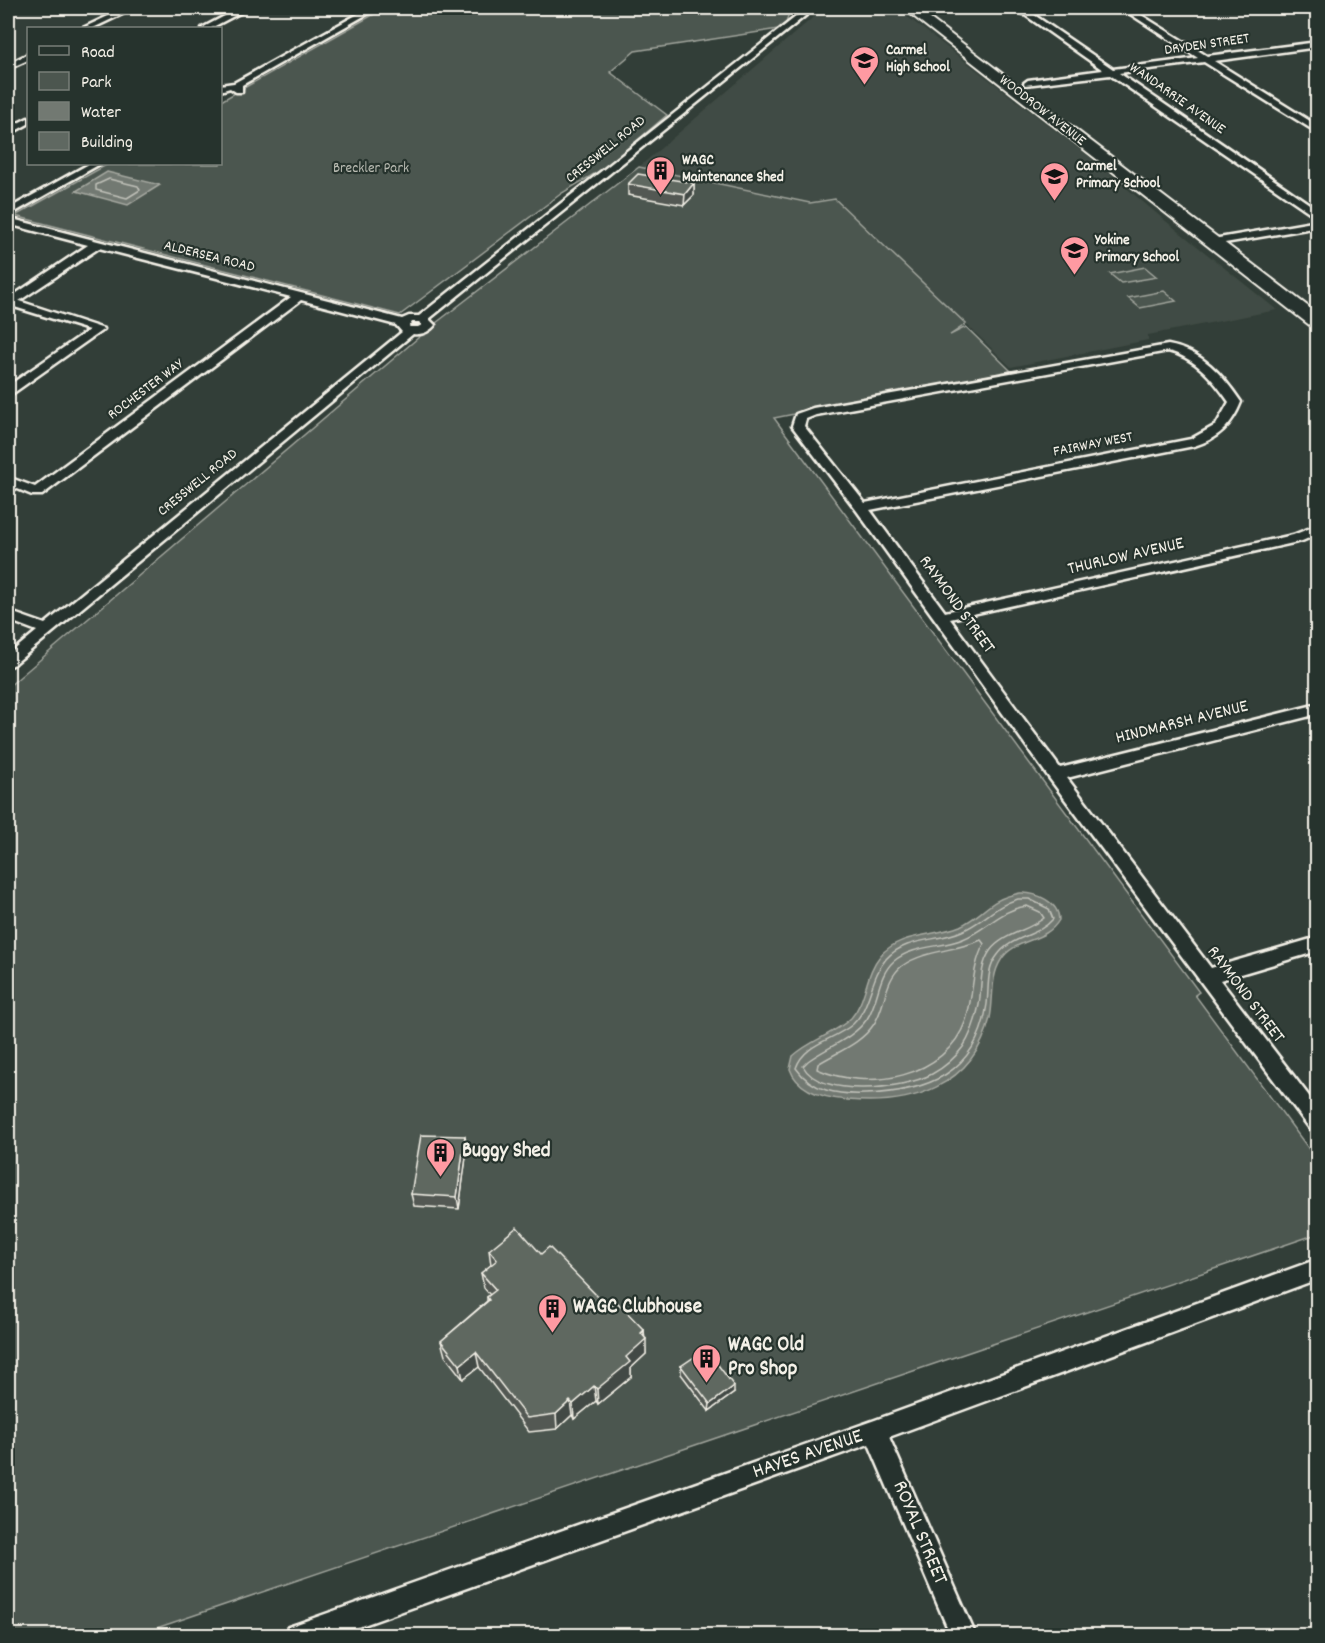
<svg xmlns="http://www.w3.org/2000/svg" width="1325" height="1643" font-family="Dekko,sans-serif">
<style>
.built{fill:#404b44}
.green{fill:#4c564f;stroke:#a0a49c;stroke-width:1.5}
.water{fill:#727972;stroke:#a6a9a1;stroke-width:1.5}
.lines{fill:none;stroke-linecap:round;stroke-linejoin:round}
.shore{stroke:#c0c1b9;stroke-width:1.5}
.minor-casing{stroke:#f4f1e8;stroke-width:5}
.primary-casing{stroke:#f4f1e8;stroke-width:4}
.minor{fill:#26332d;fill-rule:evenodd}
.primary{fill:#26332d;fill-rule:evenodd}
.wall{fill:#525953;stroke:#f4f1e8;stroke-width:1.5}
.shaded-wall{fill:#424944;stroke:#f4f1e8;stroke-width:1.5}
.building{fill:#5f6861;stroke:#f4f1e8;stroke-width:1.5}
.labels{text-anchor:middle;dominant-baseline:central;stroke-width:4.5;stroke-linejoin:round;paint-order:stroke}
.far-street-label{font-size:15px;fill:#f4f1e8;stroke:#26332d}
.far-poi-label{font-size:15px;font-weight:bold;fill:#f4f1e8;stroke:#26332d;text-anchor:start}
.far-park-label{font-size:15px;fill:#b9bbb2;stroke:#26332d}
.street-label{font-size:18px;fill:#f4f1e8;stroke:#26332d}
.near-poi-label{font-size:21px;font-weight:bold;fill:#f4f1e8;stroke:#26332d;text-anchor:start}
.near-street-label{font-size:21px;fill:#f4f1e8;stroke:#26332d}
</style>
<rect width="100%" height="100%" fill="#323e38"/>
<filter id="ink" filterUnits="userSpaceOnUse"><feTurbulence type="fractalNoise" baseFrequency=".0167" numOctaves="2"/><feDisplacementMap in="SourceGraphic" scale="12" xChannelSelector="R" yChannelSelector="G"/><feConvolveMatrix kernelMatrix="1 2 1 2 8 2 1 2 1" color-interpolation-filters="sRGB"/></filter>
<g filter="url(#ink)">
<polygon class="built" points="824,8 896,8 1091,158 1162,218 1277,310 1148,335 1148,340 1011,367 835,199 810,203 639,167"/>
<g class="green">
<polygon points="385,8 790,8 785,28 635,51 610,72 667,115 606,167 562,193 400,315 15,216 108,164 220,164 221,101"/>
<polygon points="639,167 810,203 835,199 966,324 950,335 966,327 1011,371 774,418 1199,992 1195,995 1317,1160 1317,1234 136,1635 8,1635 8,687 432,326"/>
<polygon points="1145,267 1157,277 1121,283 1110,274"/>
<polygon points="1164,291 1176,301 1140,308 1128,298"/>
</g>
<g class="water">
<polygon points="107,172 160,185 128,205 76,191"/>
<path d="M1020,893C1036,892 1059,902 1059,920C1046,943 1014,938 1001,960C990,977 994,999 990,1018C973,1087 911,1106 847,1100C825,1098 798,1092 790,1069L793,1056C810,1040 835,1034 851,1018C867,1000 865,974 880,956C900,932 934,937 960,926C985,914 988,899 1020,893Z"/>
</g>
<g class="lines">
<g class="shore">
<polygon points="109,179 138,186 140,190 127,198 96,190 96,185"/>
<path d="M1018,899H1029L1049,909L1053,919C1038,937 1010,936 997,956C986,970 989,988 987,1004C977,1074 927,1092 865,1094C837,1095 812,1091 796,1068C804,1043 835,1040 853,1024C871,1007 870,978 886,959C905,937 938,942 962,931C983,922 996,905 1018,899Z"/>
<path d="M1027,906L1040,912L1044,918C1028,931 1002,934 990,951C979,967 982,987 979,1005C976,1019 971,1035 963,1047C955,1058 943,1068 932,1074C904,1089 820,1099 803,1066L808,1061C827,1047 853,1039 867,1019C879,1001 877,976 894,961C913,945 941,948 963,939C986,930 1001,909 1027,906Z"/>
<path d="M981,940L984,944C971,968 974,994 966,1020C946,1078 868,1092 817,1069L818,1064C837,1052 861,1044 874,1024C886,1006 884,980 902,966C924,950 957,951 981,940Z"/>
</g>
<defs>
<g id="minor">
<polygon points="8,8 18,8 8,12"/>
<polygon points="125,8 135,8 93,28 83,28"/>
<polygon points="240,8 249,8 211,28 202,28"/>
<polygon points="369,8 378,8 242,85 242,92 236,92 230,88 220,91 220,85 234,83"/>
<path d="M807,8H815L429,319L435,325C429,332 422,335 413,334L13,665L8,667V655L37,631L8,620V611L45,624L402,332L396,325L301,300L42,495H32L8,485V477L35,487L291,297L99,248L19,301L104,329L12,394H8V386L89,330L8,305V299L88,245L8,224V218L402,319L409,316H419ZM412,322H419L422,325L418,327H409Z"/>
<polygon points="1015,8 1024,8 1113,69 1198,58 1121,8 1130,8 1207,56 1318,42 1318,47 1214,61 1318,126 1318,133 1204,62 1119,73 1318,210 1318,218 1110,75 1025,85 1024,83 1028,80 1103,70"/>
<polygon points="28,54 28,60 8,69 8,64"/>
<polygon points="28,118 28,124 8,135 8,128"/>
<polygon points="89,164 100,164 8,216 8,209"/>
<polygon points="1318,221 1318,227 1213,245 1208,242 1213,239"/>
<path d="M1168,345C1202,351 1222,374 1241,402C1232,425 1218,439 1194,446L870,510L945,612L1293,535L1318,525V534L1302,541L950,619L1060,768L1318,704V714L1067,778L1211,968L1318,937V951L1220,980L1318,1108V1132L1311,1130L1050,779L857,511L792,426L796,414L813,408ZM1168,351C1195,357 1214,380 1229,402L1216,425L1191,439L865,503L804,426L806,419L816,415Z"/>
<polygon points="1318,1259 1318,1279 889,1437 976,1636 951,1636 869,1444 333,1636 285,1636 288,1627 297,1624 875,1420"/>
</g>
<polygon id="primary" points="903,8 916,8 1318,314 1318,328 1312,327"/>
</defs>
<use href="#minor" class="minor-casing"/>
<use href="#primary" class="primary-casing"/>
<use href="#minor" class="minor"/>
<use href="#primary" class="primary"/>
</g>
<g class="wall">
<polygon points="694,183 694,195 684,205 628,195 628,184"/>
<polygon points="465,1136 467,1149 459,1209 414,1206 411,1194"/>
<polygon points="489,1250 541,1254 609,1308 644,1330 646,1354 631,1368 631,1377 598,1404 596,1401 574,1419 572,1415 557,1429 529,1432 479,1367 463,1379 445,1356 441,1341 487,1301 487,1297 490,1295 484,1288 481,1273 491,1265"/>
<polygon points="681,1366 734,1393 709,1411 681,1374"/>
</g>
<g class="shaded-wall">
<polygon points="694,183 694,195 684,205 685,194"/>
<polygon points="465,1136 467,1149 459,1209 457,1197"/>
<polygon points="644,1330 644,1340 646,1339 646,1354 631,1368 631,1377 598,1404 597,1389"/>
<polygon points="476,1352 479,1367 463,1379 460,1365"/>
<polygon points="594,1386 596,1401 574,1419 573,1404"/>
<polygon points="734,1386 734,1393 709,1411 710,1404"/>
<polygon points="570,1401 572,1415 557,1429 556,1414"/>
</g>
<g class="building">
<polygon points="638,174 694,183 685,194 628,184"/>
<polygon points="421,1135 465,1136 457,1197 411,1194"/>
<polygon points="517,1227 541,1254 549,1247 609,1308 617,1302 644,1330 641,1333 646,1339 626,1357 630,1362 597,1389 594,1386 573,1404 570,1401 556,1414 527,1418 476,1352 460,1365 441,1341 489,1300 487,1297 496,1290 481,1273 497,1260 489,1250"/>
<polygon points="706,1349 734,1386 710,1404 681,1366"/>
</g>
</g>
<defs>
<symbol id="school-pin" viewBox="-11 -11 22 30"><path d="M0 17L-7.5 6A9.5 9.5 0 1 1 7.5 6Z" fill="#ff9aa2" stroke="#26332d"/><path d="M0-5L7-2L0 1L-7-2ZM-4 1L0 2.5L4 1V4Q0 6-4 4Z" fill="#111"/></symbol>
<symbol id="building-pin" viewBox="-11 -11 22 30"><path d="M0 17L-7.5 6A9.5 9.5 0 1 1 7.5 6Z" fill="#ff9aa2" stroke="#26332d"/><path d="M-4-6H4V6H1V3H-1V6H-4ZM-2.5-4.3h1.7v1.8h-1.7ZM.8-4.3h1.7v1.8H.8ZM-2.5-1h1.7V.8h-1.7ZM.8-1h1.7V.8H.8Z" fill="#111"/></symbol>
</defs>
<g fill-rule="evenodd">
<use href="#school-pin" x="848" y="44" width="33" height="45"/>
<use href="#building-pin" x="644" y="154" width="33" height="45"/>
<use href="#school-pin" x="1038" y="160" width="33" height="45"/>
<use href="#school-pin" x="1058" y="234" width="33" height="45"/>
<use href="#building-pin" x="424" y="1136" width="33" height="45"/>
<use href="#building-pin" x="536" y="1292" width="33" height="45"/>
<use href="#building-pin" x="690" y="1342" width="33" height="45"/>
</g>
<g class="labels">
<g class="far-street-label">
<text transform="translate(1207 45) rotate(-8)">DRYDEN STREET</text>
<text transform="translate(1177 99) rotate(35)">WANDARRIE AVENUE</text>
<text transform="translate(1042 111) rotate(38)">WOODROW AVENUE</text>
<text transform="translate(606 150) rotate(-39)">CRESSWELL ROAD</text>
<text transform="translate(209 257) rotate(14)">ALDERSEA ROAD</text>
<text transform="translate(146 390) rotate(-37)">ROCHESTER WAY</text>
<text transform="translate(1093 445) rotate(-11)">FAIRWAY WEST</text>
<text transform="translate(198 483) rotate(-39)">CRESSWELL ROAD</text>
</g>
<g class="far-poi-label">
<text x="886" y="51">Carmel<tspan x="886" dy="17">High School</tspan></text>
<text x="682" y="161">WAGC<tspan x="682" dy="17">Maintenance Shed</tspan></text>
<text x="1076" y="167">Carmel<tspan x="1076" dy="17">Primary School</tspan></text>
<text x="1095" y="241">Yokine<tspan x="1095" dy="17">Primary School</tspan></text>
</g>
<g class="far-park-label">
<text x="371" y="169">Breckler Park</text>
</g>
<g class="street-label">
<text transform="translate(1126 557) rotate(-13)">THURLOW AVENUE</text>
<text transform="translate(956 605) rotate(54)">RAYMOND STREET</text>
<text transform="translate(1182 723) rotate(-14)">HINDMARSH AVENUE</text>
<text transform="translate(1245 995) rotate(53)">RAYMOND STREET</text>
</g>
<g class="near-poi-label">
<text x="462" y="1152">Buggy Shed</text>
<text x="573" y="1308">WAGC Clubhouse</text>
<text x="728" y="1346">WAGC Old<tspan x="728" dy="24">Pro Shop</tspan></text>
</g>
<g class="near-street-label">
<text transform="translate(808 1455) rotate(-19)">HAYES AVENUE</text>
<text transform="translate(919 1533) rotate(67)">ROYAL STREET</text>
</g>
</g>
<rect width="1325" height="1643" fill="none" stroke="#26332d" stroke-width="30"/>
<rect x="15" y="15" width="1295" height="1613" fill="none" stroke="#f4f1e8" stroke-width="2" filter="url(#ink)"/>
<rect x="27" y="27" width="195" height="138" fill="#26332d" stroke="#787f78" stroke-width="1.5"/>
<rect x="39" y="46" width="30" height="9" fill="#26332d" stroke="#787f78" stroke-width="1.5"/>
<text x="81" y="57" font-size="18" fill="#f4f1e8">Road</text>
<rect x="39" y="72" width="30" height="18" fill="#4c564f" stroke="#787f78" stroke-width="1.5"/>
<text x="81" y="87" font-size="18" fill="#f4f1e8">Park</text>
<rect x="39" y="102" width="30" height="18" fill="#727972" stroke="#787f78" stroke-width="1.5"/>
<text x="81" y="117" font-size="18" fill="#f4f1e8">Water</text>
<rect x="39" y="132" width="30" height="18" fill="#5f6861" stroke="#787f78" stroke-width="1.5"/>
<text x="81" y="147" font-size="18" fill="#f4f1e8">Building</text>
</svg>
